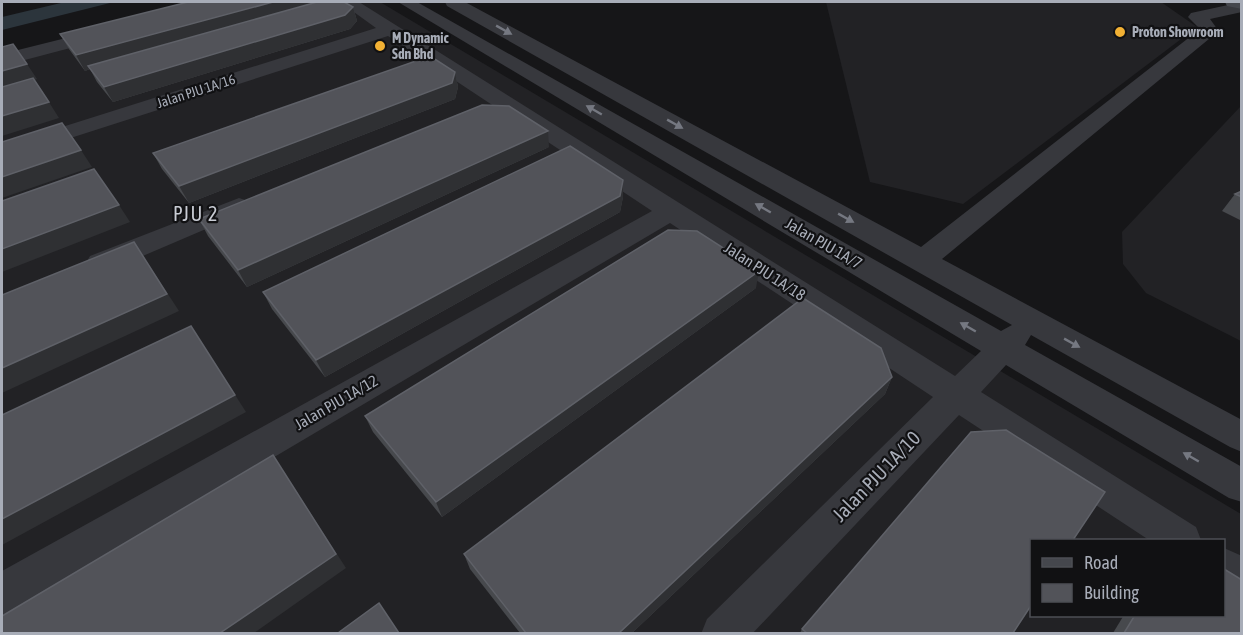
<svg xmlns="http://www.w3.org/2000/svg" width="1243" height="635" font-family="'Asap Condensed',sans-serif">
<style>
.built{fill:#222225;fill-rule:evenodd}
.water{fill:#2c353c}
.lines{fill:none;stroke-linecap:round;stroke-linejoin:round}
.minor{fill:#37383d;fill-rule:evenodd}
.secondary{fill:#45474d;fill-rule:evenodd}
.wall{fill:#47494d}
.shaded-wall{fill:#2f3033}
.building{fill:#525359;stroke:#5f6168;stroke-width:1.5}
.oneway{fill:#757881}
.poi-dot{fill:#f2b134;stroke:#111113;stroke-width:2}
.labels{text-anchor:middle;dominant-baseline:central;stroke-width:4.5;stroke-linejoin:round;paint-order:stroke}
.far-poi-label{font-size:14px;font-weight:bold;fill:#a8adb8;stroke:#111113;text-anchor:start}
.far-street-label{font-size:14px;fill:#a8adb8;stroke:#111113}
.street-label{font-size:16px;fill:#a8adb8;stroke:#111113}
.quarter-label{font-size:20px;letter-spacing:1.5px;fill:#c9ccd4;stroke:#111113}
.near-street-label{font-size:20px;fill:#a8adb8;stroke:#111113}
</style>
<rect width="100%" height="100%" fill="#161618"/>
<g class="built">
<path d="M211,2H380L1241,514V633L2,634V56ZM1032,540H1224V616H1032Z"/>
<polygon points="826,2 1161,2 1197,27 963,204 870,182"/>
<polygon points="1241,106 1241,341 1146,293 1123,264 1122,232"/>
</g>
<polygon class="water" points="65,2 114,2 2,30 2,17"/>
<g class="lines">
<g class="minor">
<polygon points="340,2 359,2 955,376 981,351 398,2 417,2 1001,331 1012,325 447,6 445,2 465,2 921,247 1200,29 1188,17 1191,13 1242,2 1242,12 1210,19 1218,30 1215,34 942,259 1242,420 1242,452 1230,447 1031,335 1025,345 1242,467 1242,502 1229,498 1006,365 981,392 1196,527 1201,540 1149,540 959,415 752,634 701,634 707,619 933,397 670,223 17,609 2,615 2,571 652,211 388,36 2,160 2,146 376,28"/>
<polygon points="106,28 112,29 115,33 112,37 2,66 2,54"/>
<polygon points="239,198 248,201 252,206 248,211 110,270 100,272 90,270 86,263 90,256"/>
<polygon points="1224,548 1242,556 1242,599 1224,591"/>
</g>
<polygon class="secondary" points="1225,2 1242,2 1242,9 1227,6"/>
</g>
<g class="wall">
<polygon points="353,7 357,21 350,29 113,102 97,82 90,69 85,71 69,49 60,34"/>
<polygon points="455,72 458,87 455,99 189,203 162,169 153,153"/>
<polygon points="549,147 247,287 208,236 199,219"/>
<polygon points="1242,191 1242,221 1222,211 1235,194"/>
<polygon points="623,197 620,212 325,377 272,309 263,292"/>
<polygon points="756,288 442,517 373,432 365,416"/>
<polygon points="892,377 885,394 632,633 520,633 470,569 464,554"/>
<polygon points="1124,615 1224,615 1242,633 1113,633"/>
<polygon points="802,629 1013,633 800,633"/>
</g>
<g class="shaded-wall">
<polygon points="273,2 328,2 88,66 90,69 85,71 76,55"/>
<polygon points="353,7 357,21 350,29 113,102 104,87"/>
<polygon points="27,64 37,79 35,80 59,118 2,136 2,71"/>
<polygon points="455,72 458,87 455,99 189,203 179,186"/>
<polygon points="548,131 549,147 247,287 238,270"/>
<polygon points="81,150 92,167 2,198 2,177"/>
<polygon points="623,180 623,197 620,212 325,377 316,360"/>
<polygon points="119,205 130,222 2,272 2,249"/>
<polygon points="134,242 179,311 2,393 2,368"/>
<polygon points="759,271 756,288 442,517 436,502"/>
<polygon points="191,326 246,412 2,545 2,519"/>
<polygon points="892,377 885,394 632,633 619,633"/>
<polygon points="273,455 346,568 254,633 220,633"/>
</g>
<g class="building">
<polygon points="188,2 273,2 76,55 60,34"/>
<polygon points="317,2 344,2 353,7 345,15 104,87 88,66"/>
<polygon points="13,44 27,64 2,71 2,47"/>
<polygon points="430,56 455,72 452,83 179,186 153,153"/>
<polygon points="33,78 49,102 2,116 2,87"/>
<polygon points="482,105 509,106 548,131 238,270 199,219"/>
<polygon points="62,123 81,150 2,177 2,142"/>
<polygon points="570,146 623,180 620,196 316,360 263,292"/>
<polygon points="94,169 119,205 2,249 2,201"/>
<polygon points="1242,191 1242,197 1235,194"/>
<polygon points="668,230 697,231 759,271 436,502 365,416"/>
<polygon points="134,242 167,294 2,368 2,295"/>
<polygon points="803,298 881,348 892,377 619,633 526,633 464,554"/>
<polygon points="191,326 235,395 2,519 2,415"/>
<polygon points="1006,430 1105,492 1073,540 1032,540 1032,604 1013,633 807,633 802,629 971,432"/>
<polygon points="273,455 336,554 220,633 2,633 2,616"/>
<polygon points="1224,569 1242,580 1242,633 1124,633 1135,615 1224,615"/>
<polygon points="379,603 399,633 338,633"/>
</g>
<defs><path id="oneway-solid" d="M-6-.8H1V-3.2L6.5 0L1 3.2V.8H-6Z" transform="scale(1.5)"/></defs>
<g class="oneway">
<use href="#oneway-solid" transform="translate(504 30) rotate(29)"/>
<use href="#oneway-solid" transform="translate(594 110) rotate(-150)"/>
<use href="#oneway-solid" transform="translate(675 124) rotate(29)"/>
<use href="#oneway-solid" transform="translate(763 208) rotate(-150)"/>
<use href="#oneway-solid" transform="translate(846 218) rotate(29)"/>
<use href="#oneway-solid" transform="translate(968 327) rotate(-150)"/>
<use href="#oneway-solid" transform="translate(1072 343) rotate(29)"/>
<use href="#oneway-solid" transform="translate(1191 457) rotate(-150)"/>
</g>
<g class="poi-dot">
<circle cx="1120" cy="32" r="6"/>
<circle cx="380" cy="46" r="6"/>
</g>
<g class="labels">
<g class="far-poi-label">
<text x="1132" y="32">Proton Showroom</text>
<text x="392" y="38">M Dynamic<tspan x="392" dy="16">Sdn Bhd</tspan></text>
</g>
<g class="far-street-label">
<text transform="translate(196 91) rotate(-18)">Jalan PJU 1A/16</text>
</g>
<g class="street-label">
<text transform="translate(824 243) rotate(30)">Jalan PJU 1A/7</text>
<text transform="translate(765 271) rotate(33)">Jalan PJU 1A/18</text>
<text transform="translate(336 402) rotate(-30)">Jalan PJU 1A/12</text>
</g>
<g class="quarter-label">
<text x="196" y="213">PJU 2</text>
</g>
<g class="near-street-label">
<text transform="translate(876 476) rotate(-46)">Jalan PJU 1A/10</text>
</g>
</g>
<rect width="1243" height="635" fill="none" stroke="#a8adb8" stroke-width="6"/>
<rect x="1030" y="539" width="195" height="78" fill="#111113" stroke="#4d4f55" stroke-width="1.5"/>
<rect x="1042" y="558" width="30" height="9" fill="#45474d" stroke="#4d4f55" stroke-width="1.5"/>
<text x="1084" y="569" font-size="18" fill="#a8adb8">Road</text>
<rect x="1042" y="584" width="30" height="18" fill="#525359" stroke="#4d4f55" stroke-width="1.5"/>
<text x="1084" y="599" font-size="18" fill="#a8adb8">Building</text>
</svg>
